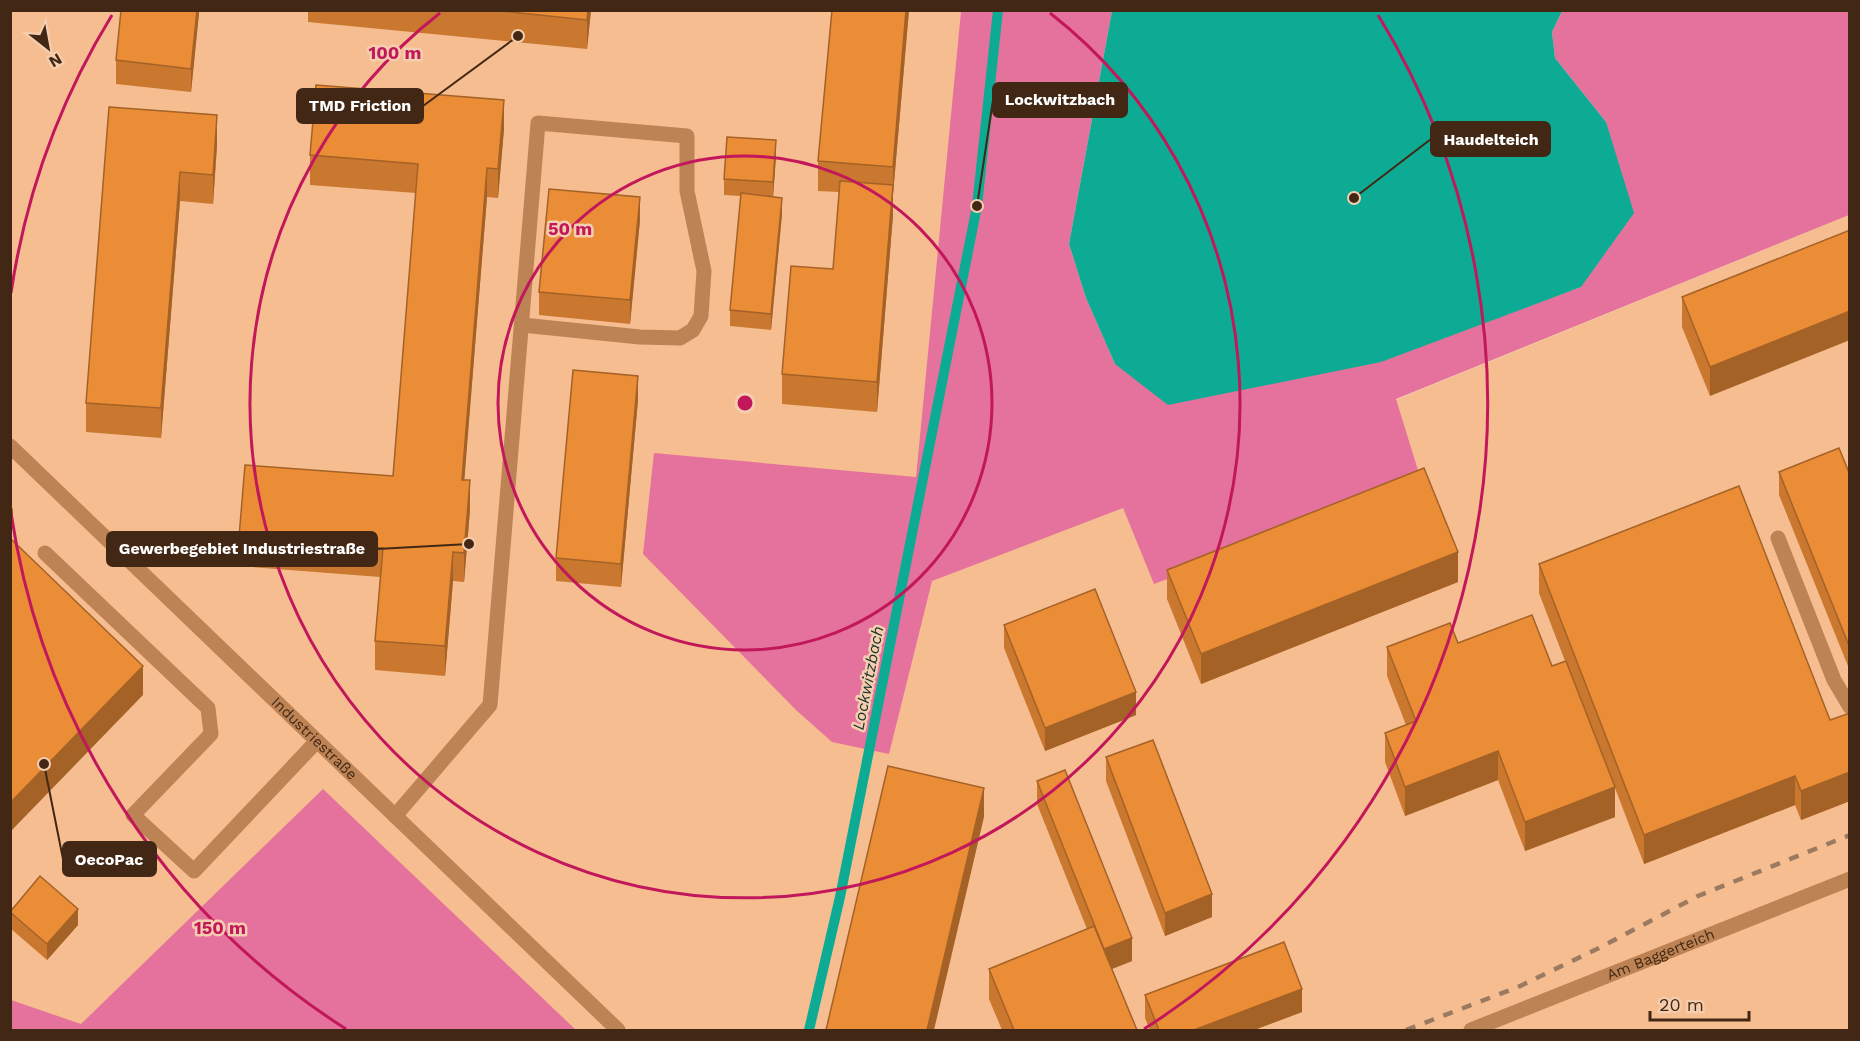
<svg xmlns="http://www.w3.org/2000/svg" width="1860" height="1041" font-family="'Work Sans',sans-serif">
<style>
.built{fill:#f6bd91}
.forest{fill:#e5729c}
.water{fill:#0eab94}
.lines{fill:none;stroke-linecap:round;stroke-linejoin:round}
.stream{stroke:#0eab94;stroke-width:10}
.service{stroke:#bd8355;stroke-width:15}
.minor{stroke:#bd8355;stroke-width:15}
.rail{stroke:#9a7a61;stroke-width:4.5;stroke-dasharray:10 10;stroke-linecap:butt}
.wall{fill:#ca782f}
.shaded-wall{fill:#a46226}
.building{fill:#eb8c37;stroke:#a46226;stroke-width:1.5}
.ring{fill:none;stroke:#c2185b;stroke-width:3}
.labels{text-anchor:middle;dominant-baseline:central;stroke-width:5;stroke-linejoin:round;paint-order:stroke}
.street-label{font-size:15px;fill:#422814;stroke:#f5ceb0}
.water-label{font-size:16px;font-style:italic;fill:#15312b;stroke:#f5ceb0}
.centre{fill:#c2185b;stroke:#f5ceb0;stroke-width:3}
.ring-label{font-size:18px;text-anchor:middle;font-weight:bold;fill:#c2185b;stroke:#f5ceb0;stroke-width:5;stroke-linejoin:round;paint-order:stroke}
.leader{fill:none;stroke:#422814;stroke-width:2}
.callout-dot{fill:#422814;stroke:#f5ceb0;stroke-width:2}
.callout{fill:#422814;stroke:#422814;stroke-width:2}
.callout-label{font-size:16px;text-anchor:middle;font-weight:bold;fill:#fff}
</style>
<rect width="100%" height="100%" fill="#f5ceb0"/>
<polygon class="built" points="10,11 961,11 916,477 933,580 1123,508 1154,583 1422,482 1396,400 1849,215 1849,1030 11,1030"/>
<g class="forest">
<polygon points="961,11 1112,11 1069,244 1086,298 1115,364 1482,323 1581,287 1606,122 1555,58 1552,32 1562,11 1849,11 1849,215 1396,399 1422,483 1154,584 1123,508 932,581 889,754 832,742 796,710 643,554 654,453 916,477"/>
<polygon points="323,789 576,1030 11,1030 11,1000 81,1024"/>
</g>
<polygon class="water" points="1112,11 1562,11 1552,32 1555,58 1606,122 1634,213 1581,287 1381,362 1168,405 1115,364 1086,298 1069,244"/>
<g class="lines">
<polyline class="stream" points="809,1030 840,897 977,206 998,10"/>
<g class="service">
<polyline points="1778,538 1834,680 1850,707"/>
<polyline points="45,553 208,708 211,734 133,815 194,871 317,741"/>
<polyline points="395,816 490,705 538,123 687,136 687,191 704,271 701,316 693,330 680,338 640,337 522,325"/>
</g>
<g class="minor">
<path id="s1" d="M10,446L618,1030"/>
<path id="s2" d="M1471,1030L1850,879"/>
</g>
<polyline class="rail" points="1406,1030 1518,987 1599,948 1698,896 1850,835"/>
</g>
<g class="wall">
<polygon points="199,10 191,92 116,84 116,60"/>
<polygon points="308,10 591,10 587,49 308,22"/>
<polygon points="832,10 909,10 893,194 893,215 877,412 782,404 782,374 833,269 839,192 818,191 818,161"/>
<polygon points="109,107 217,145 213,204 180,201 161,438 86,432 86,403"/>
<polygon points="504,129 498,198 487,197 464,480 470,510 464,582 453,581 445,676 375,670 375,641 380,577 239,566 239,537 393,476 416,193 310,185 310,155"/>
<polygon points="776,156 773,197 782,214 771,330 730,326 730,310 741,196 724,195 724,179"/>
<polygon points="640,220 630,324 539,315 539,292"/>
<polygon points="1850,230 1710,396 1682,327 1682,297"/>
<polygon points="638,400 621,587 556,581 556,558"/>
<polygon points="1779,472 1850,475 1850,671 1779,495"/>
<polygon points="1539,564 1830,720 1850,713 1850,801 1801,820 1795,805 1644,864 1615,788 1615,817 1525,851 1498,780 1405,816 1385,762 1385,733 1406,725 1387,676 1387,647 1458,643 1552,666 1565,661 1539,593"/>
<polygon points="1167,570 1458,582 1201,684 1167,599"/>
<polygon points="1004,625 1136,715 1045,751 1004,648"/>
<polygon points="1106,757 1212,917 1165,936 1106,781"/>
<polygon points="1037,781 1132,961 1112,969 1137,1030 1002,1030 989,999 989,969 1087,929 1037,804"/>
<polygon points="10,911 78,925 47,960 10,928"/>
<polygon points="1145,995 1302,1012 1254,1030 1150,1030 1145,1018"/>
</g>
<g class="shaded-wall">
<polygon points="197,10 199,10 199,14 191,92 191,69"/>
<polygon points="588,10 591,10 587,49 587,20"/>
<polygon points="906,10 909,10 893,194 893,215 877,412 877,382 893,188 893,167"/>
<polygon points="504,100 504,129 498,198 498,169"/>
<polygon points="217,115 217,145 213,204 213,175"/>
<polygon points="776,140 776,156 773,198 773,182"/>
<polygon points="487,168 487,197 462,509 462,480"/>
<polygon points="180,172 180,201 161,438 161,408"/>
<polygon points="640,197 640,220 630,324 630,300"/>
<polygon points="782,198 782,214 771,330 771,314"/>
<polygon points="1850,311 1850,340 1710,396 1710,367"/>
<polygon points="638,376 638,400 621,587 621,564"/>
<polygon points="470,480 470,510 464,582 464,553"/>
<polygon points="13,508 13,517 10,519 10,511"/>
<polygon points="453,552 453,581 445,676 445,646"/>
<polygon points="1458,552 1458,582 1201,684 1201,654"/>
<polygon points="143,666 143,695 10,832 10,803"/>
<polygon points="1136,692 1136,715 1045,751 1045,728"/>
<polygon points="1498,751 1498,780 1405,816 1405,787"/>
<polygon points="1850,772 1850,801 1801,820 1801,791"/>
<polygon points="1795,776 1795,805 1644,864 1644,835"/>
<polygon points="1615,787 1615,817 1525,851 1525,822"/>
<polygon points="984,788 984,817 934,1030 927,1030"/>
<polygon points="1212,894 1212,917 1165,936 1165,913"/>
<polygon points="78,909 78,925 47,960 47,944"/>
<polygon points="1132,938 1132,961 1104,972 1104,949"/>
<polygon points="1302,989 1302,1012 1254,1030 1194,1030"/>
</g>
<g class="building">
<polygon points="121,10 197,10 191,69 116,60"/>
<polygon points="492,10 588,10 587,20"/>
<polygon points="832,10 906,10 893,167 818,161"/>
<polygon points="316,85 504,100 498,169 487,168 462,480 470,480 464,553 453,552 445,646 375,641 383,548 239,537 245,465 393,476 418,164 310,155"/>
<polygon points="109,107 217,115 213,175 180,172 161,408 86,403"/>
<polygon points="727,137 776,140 773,182 724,179"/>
<polygon points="840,181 893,185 877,382 782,374 791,266 833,269"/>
<polygon points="549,189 640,197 630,300 539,292"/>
<polygon points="741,193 782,198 771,314 730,310"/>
<polygon points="1850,230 1850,311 1710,367 1682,297"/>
<polygon points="573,370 638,376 621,564 556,558"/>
<polygon points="1839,448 1850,475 1850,648 1779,472"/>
<polygon points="1424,468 1458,552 1201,654 1167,570"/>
<polygon points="1739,486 1830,720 1850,713 1850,772 1801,791 1795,776 1644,835 1539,564"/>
<polygon points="10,538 143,666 10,803"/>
<polygon points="1095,589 1136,692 1045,728 1004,625"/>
<polygon points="1532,615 1552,666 1566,661 1615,787 1525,822 1498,751 1405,787 1385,733 1416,721 1387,647 1450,623 1458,643"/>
<polygon points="1153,740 1212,894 1165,913 1106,757"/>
<polygon points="888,766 984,788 927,1030 826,1030"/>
<polygon points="1065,770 1132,938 1104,949 1037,781"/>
<polygon points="40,876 78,909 47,944 10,912"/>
<polygon points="1094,926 1137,1030 1014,1030 989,969"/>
<polygon points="1284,942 1302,989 1194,1030 1159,1030 1145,995"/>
</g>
<g class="ring">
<circle cx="745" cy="403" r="247"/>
<path d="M1050 13A495 495 0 1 1 440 13"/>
<path d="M346 1029A742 742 0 0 1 11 513M11 293A742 742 0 0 1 112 15M1378 15A742 742 0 0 1 1144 1029"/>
</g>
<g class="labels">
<g class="street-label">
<text stroke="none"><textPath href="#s1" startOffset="422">Industriestraße</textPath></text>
<text stroke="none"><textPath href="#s2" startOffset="204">Am Baggerteich</textPath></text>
</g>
<g class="water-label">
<text transform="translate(868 678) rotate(-79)">Lockwitzbach</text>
</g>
</g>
<circle cx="745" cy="403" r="9" class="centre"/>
<g class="ring-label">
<text x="395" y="59">100 m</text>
<text x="570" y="235">50 m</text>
<text x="220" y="934">150 m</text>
</g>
<path class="leader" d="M977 206L993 100M518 36L423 106M1354 198L1431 139M469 544L377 549M44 764L63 859"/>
<g class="callout-dot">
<circle cx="977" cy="206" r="6"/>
<circle cx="518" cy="36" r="6"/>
<circle cx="1354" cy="198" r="6"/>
<circle cx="469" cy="544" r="6"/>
<circle cx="44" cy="764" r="6"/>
</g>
<g class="callout">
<rect x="993" y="83" width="134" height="34" rx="6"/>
<rect x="297" y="89" width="126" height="34" rx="6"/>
<rect x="1431" y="122" width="119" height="34" rx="6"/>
<rect x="107" y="532" width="270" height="34" rx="6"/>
<rect x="63" y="842" width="93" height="34" rx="6"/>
</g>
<g class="callout-label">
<text x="1060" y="105">Lockwitzbach</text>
<text x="360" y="111">TMD Friction</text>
<text x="1491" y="145">Haudelteich</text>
<text x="242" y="554">Gewerbegebiet Industriestraße</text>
<text x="109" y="865">OecoPac</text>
</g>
<rect width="1860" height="1041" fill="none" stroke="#422814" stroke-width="24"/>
<g transform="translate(48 48) rotate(149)" stroke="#f5ceb0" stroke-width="4.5" paint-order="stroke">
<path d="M0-4.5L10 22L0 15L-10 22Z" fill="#422814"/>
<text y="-9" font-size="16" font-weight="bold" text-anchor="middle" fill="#422814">N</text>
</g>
<path d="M1650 1011v9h99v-9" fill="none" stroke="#422814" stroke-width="3"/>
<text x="1659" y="1011" font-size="18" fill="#422814" stroke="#f5ceb0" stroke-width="4.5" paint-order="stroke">20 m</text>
</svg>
